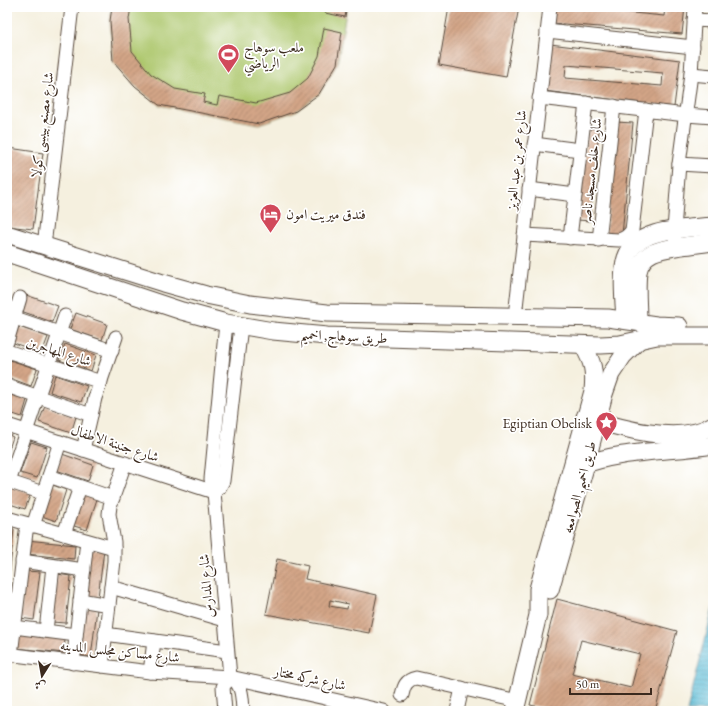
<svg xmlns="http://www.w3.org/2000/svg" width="720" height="718" font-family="'EB Garamond',Amiri,serif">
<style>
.pitch{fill:#adc76d;stroke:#747846}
.water{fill:url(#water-rules);stroke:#4a727a}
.building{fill:url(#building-hatch);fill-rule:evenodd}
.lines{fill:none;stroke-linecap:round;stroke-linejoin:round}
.minor-casing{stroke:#57483b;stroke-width:15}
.major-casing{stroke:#57483b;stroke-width:19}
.minor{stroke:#fff;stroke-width:13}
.major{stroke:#fff;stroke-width:17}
.labels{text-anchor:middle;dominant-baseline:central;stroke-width:3.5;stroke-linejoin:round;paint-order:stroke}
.poi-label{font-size:14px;fill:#3b2a1e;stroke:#fff;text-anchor:start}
.street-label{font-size:14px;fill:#3b2a1e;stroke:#fff}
</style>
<defs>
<pattern id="water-rules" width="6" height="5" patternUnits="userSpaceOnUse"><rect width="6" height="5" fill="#58bbd6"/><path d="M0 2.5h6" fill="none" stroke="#4a98ad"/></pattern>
<pattern id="building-hatch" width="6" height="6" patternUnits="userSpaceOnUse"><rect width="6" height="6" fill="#d3a587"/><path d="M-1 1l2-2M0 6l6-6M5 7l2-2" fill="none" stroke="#ac876e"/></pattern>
</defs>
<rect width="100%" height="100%" fill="#fff"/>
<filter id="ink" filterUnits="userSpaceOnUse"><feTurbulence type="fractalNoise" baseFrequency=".025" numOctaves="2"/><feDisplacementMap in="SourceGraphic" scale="8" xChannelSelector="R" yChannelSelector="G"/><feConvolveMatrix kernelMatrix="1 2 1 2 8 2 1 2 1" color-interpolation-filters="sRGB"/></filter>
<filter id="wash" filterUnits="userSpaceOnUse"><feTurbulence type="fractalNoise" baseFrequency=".012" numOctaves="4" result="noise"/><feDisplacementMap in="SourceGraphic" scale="16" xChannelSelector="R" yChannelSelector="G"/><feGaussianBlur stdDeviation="0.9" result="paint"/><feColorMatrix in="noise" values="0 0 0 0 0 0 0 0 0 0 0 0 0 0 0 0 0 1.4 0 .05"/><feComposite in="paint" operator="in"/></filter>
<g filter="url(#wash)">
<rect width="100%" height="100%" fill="#f5f0df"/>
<polygon class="pitch" points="112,7 347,7 337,64 319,94 296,111 259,124 159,105 135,86 113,61 110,21"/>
<polygon class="water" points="713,608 713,711 687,711"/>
<g id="blocks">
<g class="building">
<polygon points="112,7 131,7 129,19 132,51 151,74 175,89 205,94 203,102 217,105 219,96 256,103 290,93 308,78 319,56 324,28 342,32 337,64 319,94 296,111 259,124 159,105 135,86 113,61 110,21"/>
<polygon points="326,7 347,7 345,17 325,13"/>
<polygon points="449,7 519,7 506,77 439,65"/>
<polygon points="553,7 571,7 664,16 665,7 685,7 682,34 552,23"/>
<path d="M550,44L680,60L674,107L544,91ZM566,65L663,73L662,86L565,78Z"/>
<polygon points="616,122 633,123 622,235 606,233"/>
<polygon points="588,128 599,129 590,221 578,220"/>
<polygon points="9,148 43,153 33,229 7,226 7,161"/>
<polygon points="26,295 58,306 52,322 21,311"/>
<polygon points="76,313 107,324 102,340 70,329"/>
<polygon points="16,326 48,337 42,353 11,342"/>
<polygon points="65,344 96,355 91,371 59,360"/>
<polygon points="7,359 37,369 31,386 7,377"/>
<polygon points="55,375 87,386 81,402 50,392"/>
<polygon points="7,394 27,400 22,417 7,412"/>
<polygon points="45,406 76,417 71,433 39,422"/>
<polygon points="7,434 13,437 7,455"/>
<polygon points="31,442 47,447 37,478 20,473"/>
<polygon points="62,454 93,465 88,481 56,470"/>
<polygon points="50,484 66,490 56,521 39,515"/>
<polygon points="7,485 31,493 25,509 7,503"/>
<polygon points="81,493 97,499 87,530 71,525"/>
<polygon points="7,528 14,529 9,577 7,577"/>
<polygon points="27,540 75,545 74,559 26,554"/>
<polygon points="90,548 104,550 98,597 84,595"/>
<path d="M277,559L308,566L305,579L377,595L369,633L266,614ZM330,600L348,604L347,609L329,606Z"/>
<polygon points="26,571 40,572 34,620 20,618"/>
<polygon points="57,574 71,576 66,623 51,622"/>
<path d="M557,599L677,631L655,711H561L530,705ZM581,640L640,654L631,688L572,674Z"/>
<polygon points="83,607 97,609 91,657 77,655"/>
<polygon points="17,633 65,639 64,653 16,648"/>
</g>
</g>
</g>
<g filter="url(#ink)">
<use href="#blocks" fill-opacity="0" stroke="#57483b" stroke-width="1"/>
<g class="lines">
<defs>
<g id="minor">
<polyline points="694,20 713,21"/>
<polyline points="547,31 693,47"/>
<polyline points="691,74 713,76"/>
<polyline points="539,98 686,115 713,117"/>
<polyline points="534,144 580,150"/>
<polyline points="679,164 713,166"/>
<polyline points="529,189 575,195"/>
<path d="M524,235L619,240C625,238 628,236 632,230L646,110"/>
<polyline points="570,238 586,103"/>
<polyline points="675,238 674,230 679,164 691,74 695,7"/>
<polyline points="599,240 614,106"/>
<polyline points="44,246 72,7"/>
<polyline points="515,316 550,7"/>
<polyline points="15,318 112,351"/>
<polyline points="7,342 20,298"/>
<polyline points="7,351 101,382"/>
<polyline points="7,386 91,415"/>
<polyline points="7,425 214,492"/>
<polyline points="83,450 95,398 116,337"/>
<polyline points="49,476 113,498"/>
<polyline points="7,481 43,493"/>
<polyline points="9,482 65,316"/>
<polyline points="214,492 219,488 223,481 241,326"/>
<polyline points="7,518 114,548"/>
<polyline points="33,526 60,442"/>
<polyline points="64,534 80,487"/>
<polyline points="22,561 84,570"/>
<polyline points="111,587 225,620"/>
<polyline points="80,600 109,605"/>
<polyline points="14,627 76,635"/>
<polyline points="46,631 53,566"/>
<polyline points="105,634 227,651"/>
<polyline points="7,654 150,672 230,677 384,711"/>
<polyline points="11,655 27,524"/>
<polyline points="73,663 87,541"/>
<polyline points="102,666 114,561 114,542 109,514 110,506 125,463"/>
<polyline points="150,672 154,641"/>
<path d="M230,677C243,685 242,697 243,711"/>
<path d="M402,695C404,686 406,680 416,678L518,701"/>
<polyline points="225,711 223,687 230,677 214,492 211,479 226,323"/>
<polyline points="457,711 462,688"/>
</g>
<g id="major">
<polyline points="7,234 163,283 206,295 250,304 327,313 608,318 656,325 679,326"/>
<polyline points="7,253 182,311 226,323 273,331 327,336 601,345 620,344 657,336 713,336"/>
<path d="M625,319C624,303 621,272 626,258C636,227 686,229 713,226"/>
<path d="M638,321C638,305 636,288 638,272C642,250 664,249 682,246C693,245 703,243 713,242"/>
<path d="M585,417C619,428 680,446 713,425"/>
<path d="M577,467C620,450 667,452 713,445"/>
<polyline points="550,590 586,464 604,394 611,374 623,356 638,341"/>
<path d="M515,711L538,615V589L593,391C595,370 593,363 583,345"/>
</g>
</defs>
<use href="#minor" class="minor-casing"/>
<use href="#major" class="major-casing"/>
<use href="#minor" class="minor"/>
<use href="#major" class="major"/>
</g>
</g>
<defs>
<symbol id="stadium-pin" viewBox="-11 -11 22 30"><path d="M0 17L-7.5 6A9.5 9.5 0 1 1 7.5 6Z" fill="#d1495b" stroke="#fff"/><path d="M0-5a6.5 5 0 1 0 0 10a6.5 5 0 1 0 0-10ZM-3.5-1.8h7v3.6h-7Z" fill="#fff"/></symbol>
<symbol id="hotel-pin" viewBox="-11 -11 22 30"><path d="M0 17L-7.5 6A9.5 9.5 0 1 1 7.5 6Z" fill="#d1495b" stroke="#fff"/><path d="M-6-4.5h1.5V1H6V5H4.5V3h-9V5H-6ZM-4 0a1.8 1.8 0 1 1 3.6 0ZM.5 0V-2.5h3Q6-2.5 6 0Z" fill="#fff"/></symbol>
<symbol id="sight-pin" viewBox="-11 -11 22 30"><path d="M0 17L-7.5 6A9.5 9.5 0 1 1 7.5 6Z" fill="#d1495b" stroke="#fff"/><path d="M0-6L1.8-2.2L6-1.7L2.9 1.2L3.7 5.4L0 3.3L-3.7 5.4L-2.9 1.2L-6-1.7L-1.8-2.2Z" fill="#fff"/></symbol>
</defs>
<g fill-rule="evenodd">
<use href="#stadium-pin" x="216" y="42" width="25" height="34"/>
<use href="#hotel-pin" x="258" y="202" width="25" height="34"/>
<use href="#sight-pin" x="594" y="410" width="25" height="34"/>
</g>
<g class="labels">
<g class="poi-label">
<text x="244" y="47">ملعب سوهاج<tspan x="244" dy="16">الرياضي</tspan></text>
<text x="286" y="214">فندق ميريت امون</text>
<text x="592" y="423" text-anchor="end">Egiptian Obelisk</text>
</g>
<g class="street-label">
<text transform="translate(42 125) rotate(-83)">شارع مصنع بيبسى كولا</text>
<text transform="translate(516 160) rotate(-84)">شارع عمر بن عبد العزيز</text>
<text transform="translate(591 171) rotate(-84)">شارع خلف مسجد ناصر</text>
<text transform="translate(344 336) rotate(3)">طريق سوهاج, اخميم</text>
<text transform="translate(59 351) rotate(18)">شارع المهاجرين</text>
<text transform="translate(115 443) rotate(18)">شارع جنينة الاطفال</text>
<text transform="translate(579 487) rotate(-75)">طريق اخميم, الصوامعه</text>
<text transform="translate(206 586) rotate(-95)">شارع المدارس</text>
<text transform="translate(120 651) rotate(6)">شارع مساكن مجلس المدينه</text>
<text transform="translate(310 678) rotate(12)">شارع شركه مختار</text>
</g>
</g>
<rect width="720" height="718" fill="none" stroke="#fff" stroke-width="24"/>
<g transform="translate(42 676) rotate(191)" stroke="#ffffff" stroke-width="3" paint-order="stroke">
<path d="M0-3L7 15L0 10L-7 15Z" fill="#3b2a1e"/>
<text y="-6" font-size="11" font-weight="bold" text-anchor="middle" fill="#3b2a1e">ش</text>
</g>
<path d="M570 688v6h81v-6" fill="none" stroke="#3b2a1e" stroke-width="2"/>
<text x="576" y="688" font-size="12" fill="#3b2a1e" stroke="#ffffff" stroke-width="3" paint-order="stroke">50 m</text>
</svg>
